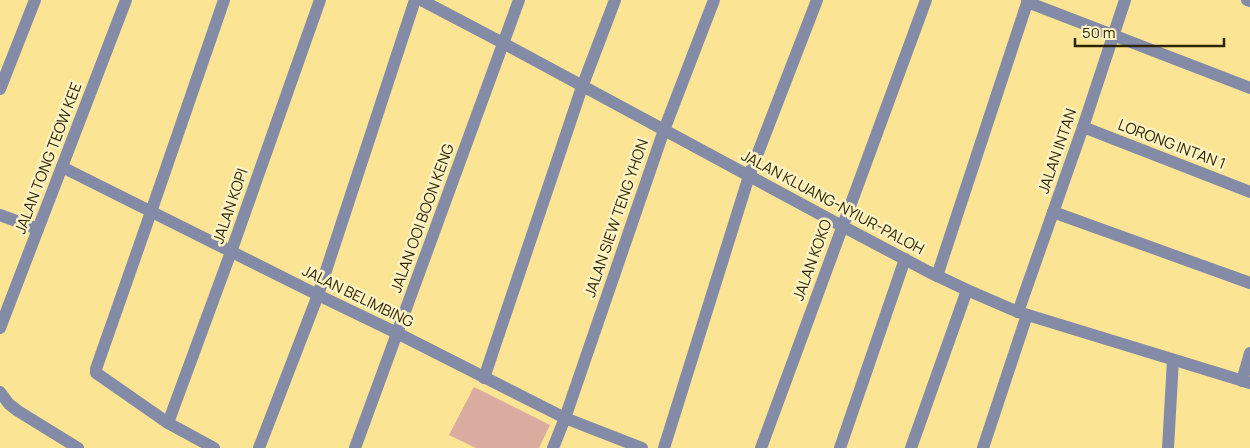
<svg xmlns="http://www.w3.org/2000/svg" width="1250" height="448" font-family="Manrope,sans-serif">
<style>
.green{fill:#daaca0}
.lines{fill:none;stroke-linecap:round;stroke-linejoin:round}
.minor{stroke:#848ba6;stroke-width:12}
.labels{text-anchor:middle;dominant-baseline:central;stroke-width:5;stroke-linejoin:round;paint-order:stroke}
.street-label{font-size:15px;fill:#2d2402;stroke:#fff2c3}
</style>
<rect width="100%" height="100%" fill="#fbe494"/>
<polygon class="green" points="474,387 550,425 539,448 476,448 449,435"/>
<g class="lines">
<g class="minor">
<polyline points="421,0 503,43 842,226 929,272 967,290 1018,312 1250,383"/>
<polyline points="1247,0 1250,1"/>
<polyline points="1027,2 1250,88"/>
<polyline points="0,89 35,0"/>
<polyline points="1083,127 1250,192"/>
<polyline points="62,167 318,295 397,333 565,418 642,448"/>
<polyline points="1053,212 1250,283"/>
<polyline points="0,215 38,229"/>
<polyline points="937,276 1028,0"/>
<polyline points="1018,312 1083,127 1125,0"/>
<polyline points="0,328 126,0"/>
<polyline points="484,378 582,87 615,0"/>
<polyline points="1242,381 1250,353"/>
<polyline points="0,392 9,404 18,411 78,448"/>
<polyline points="168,423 231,252 320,0"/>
<polyline points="214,448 168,423 99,375 96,373 96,369 151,212 224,0"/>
<polyline points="259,448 318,295 415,0"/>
<polyline points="355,448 519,0"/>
<polyline points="553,448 565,418 664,130 714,0"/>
<polyline points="664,448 749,176 817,0"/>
<polyline points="761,448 926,0"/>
<polyline points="840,448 905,259"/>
<polyline points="911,448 967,290"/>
<polyline points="983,448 1027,315"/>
<polyline points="1168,448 1173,360"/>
</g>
</g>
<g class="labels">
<g class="street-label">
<text transform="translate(1172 144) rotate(21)">LORONG INTAN 1</text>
<text transform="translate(1057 151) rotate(-71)">JALAN INTAN</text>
<text transform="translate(48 158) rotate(-69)">JALAN TONG TEOW KEE</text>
<text transform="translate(833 202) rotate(28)">JALAN KLUANG-NYIUR-PALOH</text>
<text transform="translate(230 206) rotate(-71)">JALAN KOPI</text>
<text transform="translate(422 218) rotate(-70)">JALAN OOI BOON KENG</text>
<text transform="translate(616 218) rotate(-71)">JALAN SIEW TENG YHON</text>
<text transform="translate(812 260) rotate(-70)">JALAN KOKO</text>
<text transform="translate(358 296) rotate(26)">JALAN BELIMBING</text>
</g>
</g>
<path d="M1075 38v8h149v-8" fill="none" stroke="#2d2402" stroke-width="2.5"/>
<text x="1082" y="38" font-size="15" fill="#2d2402" stroke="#fff2c3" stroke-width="4" paint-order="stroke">50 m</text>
</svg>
